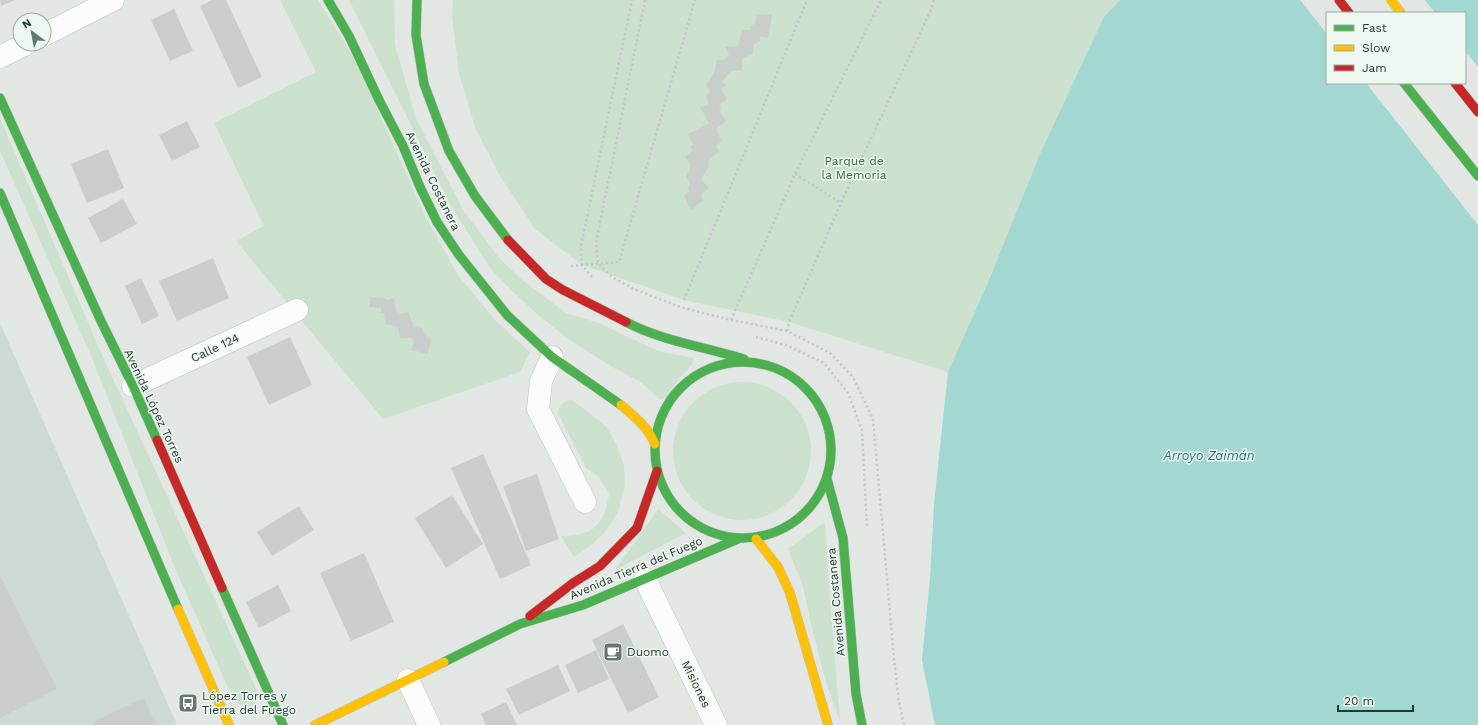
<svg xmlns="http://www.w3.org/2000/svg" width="1478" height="725" font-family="'Work Sans',sans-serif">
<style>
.built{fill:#cfd9d3}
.green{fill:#cbe1cd}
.water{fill:#a2d7d2;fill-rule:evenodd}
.pier{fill:#e2e7e4}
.building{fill:#c9cecb}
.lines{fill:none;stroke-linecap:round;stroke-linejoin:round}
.street-casing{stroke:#bfc4c1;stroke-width:23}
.fast-casing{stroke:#bcc3bf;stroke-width:10}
.slow-casing{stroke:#bcc3bf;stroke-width:10}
.jam-casing{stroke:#bcc3bf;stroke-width:10}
.path{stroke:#bfc8c3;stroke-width:2.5;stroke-dasharray:2 3;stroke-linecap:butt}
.street{stroke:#fbfbfb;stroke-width:22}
.fast{stroke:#4caf50;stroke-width:9}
.slow{stroke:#ffc107;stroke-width:9}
.jam{stroke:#c62828;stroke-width:9}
.labels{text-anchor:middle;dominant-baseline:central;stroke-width:3;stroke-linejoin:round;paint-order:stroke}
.park-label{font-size:12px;fill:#2b7137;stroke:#eff7f1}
.street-label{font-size:12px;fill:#203a2e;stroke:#eff7f1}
.poi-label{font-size:12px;fill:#203a2e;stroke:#eff7f1;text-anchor:start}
.water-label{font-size:13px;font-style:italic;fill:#1b7571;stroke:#eff7f1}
</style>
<rect width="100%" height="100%" fill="#e2e7e4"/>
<polygon class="built" points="0,323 177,725 0,725"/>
<g class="green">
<polygon points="280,0 318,0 356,61 424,214 458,275 495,320 530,352 520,372 383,419 236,241 264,226 214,123 316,72"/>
<polygon points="349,0 394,0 395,45 416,118 463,210 500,259 521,279 566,313 599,323 658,351 693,358 693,363 678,380 666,398 659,399 641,382 614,368 568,339 537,314 512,291 490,268 450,204"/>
<polygon points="453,0 1120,0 1104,17 948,372 789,322 684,300 582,265 535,229 500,176 475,127 459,74 452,15"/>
<polygon points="0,118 102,355 260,697 254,705 246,709 233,699 175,568 92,358 0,151"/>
<circle cx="742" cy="451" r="69"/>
<path d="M572,400L606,426L616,444L624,465L625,486L618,512L605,532L590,546L574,557L561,536C593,536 604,526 609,494L599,477L586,468L558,413C560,405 563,401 572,400Z"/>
<polygon points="658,509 686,533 615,570"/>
<polygon points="825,522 828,573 840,720 827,686 814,636 802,583 788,549"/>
</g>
<path class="water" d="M1120,0H1478V725H935L922,660L930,578L934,504L948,372L991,275L1041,152L1104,17ZM1327,13H1465V83H1327Z"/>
<g class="pier">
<polygon points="1300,0 1425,0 1435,13 1327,13 1327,34"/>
<polygon points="1465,51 1478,67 1478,225 1366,83 1465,83"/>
</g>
<g class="building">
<polygon points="0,0 15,0 1,6"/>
<polygon points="212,0 226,0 262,77 238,88 200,6"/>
<polygon points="174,9 193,51 170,61 151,20"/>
<polygon points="772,14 768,38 760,37 760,41 753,45 753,54 742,58 742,70 730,72 722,82 727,86 721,89 727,99 720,104 721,108 719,110 726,121 716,129 722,141 716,146 719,151 709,160 709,166 701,179 709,188 701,194 703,200 691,210 684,196 689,191 688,188 690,183 686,176 691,165 685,157 693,150 690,147 693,145 688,134 709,123 700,107 709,104 706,96 710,92 706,86 714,73 717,60 723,60 729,55 725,47 738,46 742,30 752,30 750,27 755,23 757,15"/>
<polygon points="187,121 200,147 172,161 159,135"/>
<polygon points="108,149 124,188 87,203 71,164"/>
<polygon points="123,199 137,224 101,243 88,218"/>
<polygon points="213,258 229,298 177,321 159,281"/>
<polygon points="141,278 159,316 142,324 125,286"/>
<polygon points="370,297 385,298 386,300 394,298 396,310 399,313 408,312 414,327 422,328 425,334 431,339 428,354 411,350 414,343 412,338 400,338 398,327 385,324 384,313 381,313 381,308 370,307"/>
<polygon points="290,337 312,385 269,405 247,357"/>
<polygon points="483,454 531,565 500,579 451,468"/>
<polygon points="537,474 559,539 526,551 503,486"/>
<polygon points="452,495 483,544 446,568 415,518"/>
<polygon points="299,506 314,530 272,556 257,532"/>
<polygon points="364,553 394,622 351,641 320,573"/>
<polygon points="0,576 57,689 0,718"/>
<polygon points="278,585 291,611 259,628 246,602"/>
<polygon points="623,624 659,697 628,713 592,640"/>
<polygon points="596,650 609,679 578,693 565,665"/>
<polygon points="558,665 570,691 519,715 506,689"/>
<polygon points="144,698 156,725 94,725 93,722"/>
<polygon points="506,702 517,725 486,725 481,714"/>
</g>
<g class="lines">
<defs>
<g id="street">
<polyline points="44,35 113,0"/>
<polyline points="0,57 26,44"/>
<polyline points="552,357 541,381 538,409 585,502"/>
<polyline points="133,386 297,310"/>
<polyline points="645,579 716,725"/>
<polyline points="408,680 429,725"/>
</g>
<g id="fast">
<polyline points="328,0 349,36 379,100 403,146 420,187 437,222 459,255 507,315 552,357 621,405"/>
<polyline points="417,0 416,35 424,84 449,151 475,196 508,240"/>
<polyline points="1404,83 1478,176"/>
<polyline points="0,98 100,319 133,386 157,440"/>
<polyline points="0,193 178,609"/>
<path d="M626,322C662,341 705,347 744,359"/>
<circle cx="743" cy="450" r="88"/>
<polyline points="827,479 843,538 856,694 862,725"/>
<polyline points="222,588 283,725"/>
<polyline points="444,662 520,624 583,605 738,539"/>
</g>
<g id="slow">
<polyline points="1391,0 1401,13"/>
<path d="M621,405C636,418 647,426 655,444"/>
<polyline points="756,539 778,567 790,593 828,725"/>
<polyline points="178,609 229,725"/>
<polyline points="315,725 444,662"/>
</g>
<g id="jam">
<polyline points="1339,0 1349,13"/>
<polyline points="1455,83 1478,112"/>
<polyline points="508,240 546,279 563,290 626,322"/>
<polyline points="157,440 222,588"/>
<polyline points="530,616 573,583 600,566 637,528 657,471"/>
</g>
</defs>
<use href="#street" class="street-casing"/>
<use href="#fast" class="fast-casing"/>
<use href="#slow" class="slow-casing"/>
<use href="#jam" class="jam-casing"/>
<g class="path">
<polyline points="645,0 596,243 598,263 612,277 634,289 680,307 731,320 787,331 830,353 853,377 873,419 894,659 899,702 904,725"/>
<polyline points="795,174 841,203"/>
<polyline points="571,266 619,262 695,0"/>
<polyline points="592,277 582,265 581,246 632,0"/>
<polyline points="684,300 807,0"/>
<polyline points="731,320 795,174 881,0"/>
<polyline points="787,331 789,322 841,203 930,12 934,0"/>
<polyline points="756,337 786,345 824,363 848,393 862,430 867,528"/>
</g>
<use href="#street" class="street"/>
<use href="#fast" class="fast"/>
<use href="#slow" class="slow"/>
<use href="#jam" class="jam"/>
</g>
<defs>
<symbol id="cafe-square" viewBox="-11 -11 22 22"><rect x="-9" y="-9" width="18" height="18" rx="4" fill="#64776e" stroke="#eff7f1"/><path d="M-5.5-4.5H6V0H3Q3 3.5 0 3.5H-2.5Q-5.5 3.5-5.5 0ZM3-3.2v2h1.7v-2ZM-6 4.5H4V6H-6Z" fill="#fff"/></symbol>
<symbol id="bus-square" viewBox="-11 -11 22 22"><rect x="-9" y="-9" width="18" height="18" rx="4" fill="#64776e" stroke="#eff7f1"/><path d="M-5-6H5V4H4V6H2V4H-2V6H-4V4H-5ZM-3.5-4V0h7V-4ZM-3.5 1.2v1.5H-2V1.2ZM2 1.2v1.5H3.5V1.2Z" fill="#fff"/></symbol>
</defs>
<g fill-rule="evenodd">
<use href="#cafe-square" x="602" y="641" width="22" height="22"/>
<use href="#bus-square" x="177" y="692" width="22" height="22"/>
</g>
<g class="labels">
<g class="park-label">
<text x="854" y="161">Parque de<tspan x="854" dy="14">la Memoria</tspan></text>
</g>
<g class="street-label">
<text transform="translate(433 181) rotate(64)">Avenida Costanera</text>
<text transform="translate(215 348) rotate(-25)">Calle 124</text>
<text transform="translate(154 406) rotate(65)">Avenida López Torres</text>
<text transform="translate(636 568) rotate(-23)">Avenida Tierra del Fuego</text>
<text transform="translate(836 602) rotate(-95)">Avenida Costanera</text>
<text transform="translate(696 684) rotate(64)">Misiones</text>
</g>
<g class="poi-label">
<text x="627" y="652">Duomo</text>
<text x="202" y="696">López Torres y<tspan x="202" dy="14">Tierra del Fuego</tspan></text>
</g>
<g class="water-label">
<text x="1209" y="455">Arroyo Zaimán</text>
</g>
</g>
<rect x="1326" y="12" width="140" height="72" fill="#eff7f1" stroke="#9caba3"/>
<rect x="1334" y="25" width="20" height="6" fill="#4caf50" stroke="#9caba3"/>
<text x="1362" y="32" font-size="12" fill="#203a2e">Fast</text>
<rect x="1334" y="45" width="20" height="6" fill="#ffc107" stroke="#9caba3"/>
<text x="1362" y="52" font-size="12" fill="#203a2e">Slow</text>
<rect x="1334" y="65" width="20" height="6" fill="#c62828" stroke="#9caba3"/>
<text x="1362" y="72" font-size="12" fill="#203a2e">Jam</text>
<g transform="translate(32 32) rotate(328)"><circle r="19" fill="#eff7f1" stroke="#9caba3"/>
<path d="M0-3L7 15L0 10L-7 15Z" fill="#64776e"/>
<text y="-6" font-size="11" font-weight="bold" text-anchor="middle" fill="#203a2e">N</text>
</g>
<path d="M1338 705v6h75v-6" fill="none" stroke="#203a2e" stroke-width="2"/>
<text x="1344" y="705" font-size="12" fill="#203a2e" stroke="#eff7f1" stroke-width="3" paint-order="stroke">20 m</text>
</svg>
